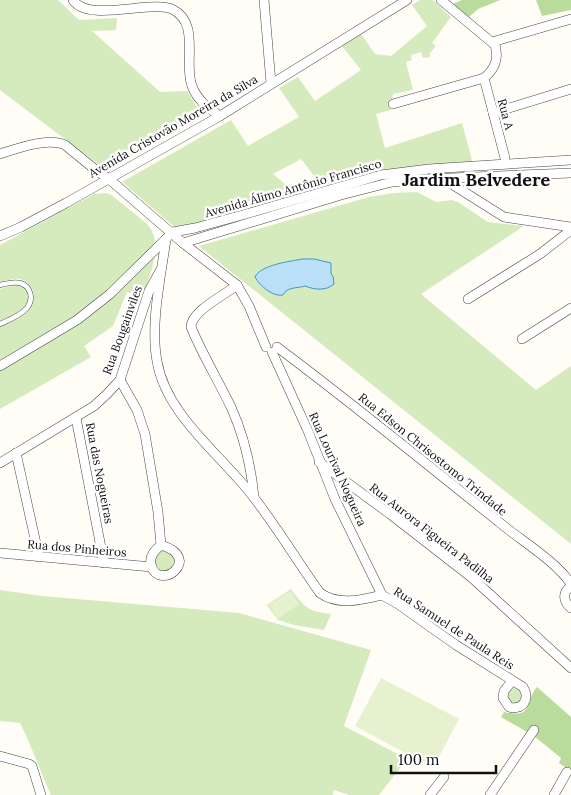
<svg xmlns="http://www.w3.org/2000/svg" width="571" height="795" font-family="Lora,serif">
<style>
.green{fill:#d5ebbd}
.forest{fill:#b9dc9c}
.pitch{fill:#e6f2cf}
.water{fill:#b9e0f7;stroke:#3f96cf}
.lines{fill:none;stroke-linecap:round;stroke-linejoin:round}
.lane-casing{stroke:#444;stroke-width:5.5}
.street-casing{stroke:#444;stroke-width:10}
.lane{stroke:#fff;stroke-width:4.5}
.street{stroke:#fff;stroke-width:9}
.labels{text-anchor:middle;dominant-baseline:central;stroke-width:5;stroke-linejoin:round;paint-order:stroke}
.street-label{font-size:12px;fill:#111;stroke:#fff}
.district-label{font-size:18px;font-weight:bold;fill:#111;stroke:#fff}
</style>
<rect width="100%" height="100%" fill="#fffdf5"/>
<g class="green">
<polygon points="0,0 58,0 79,20 117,18 116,30 92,31 160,92 187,91 203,117 106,170 0,90"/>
<polygon points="420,0 433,0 451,17 432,43 436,46 430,53 430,57 423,58 421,52 411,55 412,60 406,62 413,90 393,94 391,110 376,114 385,148 462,123 473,164 391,169 369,172 322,186 301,159 273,174 297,194 177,229 122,182 231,120 248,146 299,117 279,88 298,77 315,101 361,70 342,46 361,34 375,54 391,56 427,26 412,5"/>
<polygon points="417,192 436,202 452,200 458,202 488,222 524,226 421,294 536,390 571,366 571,544 199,246 369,197 394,193"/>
<path d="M104,193L110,194L146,223C165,242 150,274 143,296L127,292L113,326L84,346L91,357L0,409V326C9,322 21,318 28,311C38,301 35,282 20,279C13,278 6,281 0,282V245L94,194Z"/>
<path d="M14,285C20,285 25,287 27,292C34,308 10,317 0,322V289Z"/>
<polygon points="163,550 171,551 177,564 165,573 155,568 154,556 160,551"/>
<path d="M291,589C305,608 307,611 331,614L324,630L294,625L278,620L267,605Z"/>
<path d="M0,590L42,596L239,613L371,650L344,726L407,759L379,795H349L334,790L333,795H51C40,771 32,747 20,723L0,721Z"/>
<polygon points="513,688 519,689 523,694 521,703 512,705 506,695 510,689"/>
</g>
<g class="forest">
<polygon points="462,0 500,0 478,9 469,17 453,4"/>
<polygon points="536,0 571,0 571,10 542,16"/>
<path d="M537,687L571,717V771L559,763L561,758L534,736L501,717L504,712C535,719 524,702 537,687Z"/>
</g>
<g class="pitch">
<polygon points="290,591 299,604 278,619 269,605"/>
<polygon points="381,678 459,719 433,768 355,726"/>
</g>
<path class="water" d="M303,259H314L331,263V274L333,276L334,284C326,291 315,290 305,286C299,288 292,287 286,291L283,295C273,297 260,286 255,277C260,265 291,261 303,259Z"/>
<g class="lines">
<defs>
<path id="lane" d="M0,285C6,284 13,281 20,283C31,286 34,299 27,308C20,316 9,320 0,324"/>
<g id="street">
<path d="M73,0C88,23 150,0 172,9C201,23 183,63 192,86C197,100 208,108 220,116"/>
<polyline points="264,0 271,83"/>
<polyline points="492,42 571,19"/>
<polyline points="484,78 505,158"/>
<path d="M393,104L484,78C495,69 499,59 495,45L441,0"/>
<polyline points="493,113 571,89"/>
<path d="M0,154C18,148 48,137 65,145L97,171L109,179L183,243L237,285L249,306L266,347"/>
<polyline points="442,178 504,217 571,227"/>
<polyline points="173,232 195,228 246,214 381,175 429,169 571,160"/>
<polyline points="0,236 21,227 66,203 220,116 407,0"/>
<path d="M166,239C161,276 150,324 157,361C166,416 223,456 255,499C278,529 298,562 320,593C339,606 361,600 382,595"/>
<polyline points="183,243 341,195 392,182 426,179 571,173"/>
<path d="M237,285C225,295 191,311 191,327C202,354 218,380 231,407C244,436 251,466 254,497"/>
<polyline points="468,299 540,254 571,230"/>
<polyline points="522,339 571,308"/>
<path d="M277,347C352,403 425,463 499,522C520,540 556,561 571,584"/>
<polyline points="272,352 308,431 335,499 382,595"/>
<polyline points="0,366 77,320 110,294 167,238"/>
<polyline points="120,380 137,410 145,434 158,512 161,545"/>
<polyline points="76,418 104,563"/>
<polyline points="16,453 39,557"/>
<polyline points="319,462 390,514 471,577 571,668"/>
<polyline points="0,463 94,406 107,394 120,380 149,291 160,271"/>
<path d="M161,545C204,558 159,593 151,565C149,556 155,550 161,545Z"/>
<polyline points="0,553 152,567"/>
<path d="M571,586C562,593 563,601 571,608"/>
<path d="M382,595L398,604L456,645L523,687C531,699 522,711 509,707L503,698L504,691L512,681"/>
<polyline points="0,756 29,764 32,766 41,795"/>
<polyline points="430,795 444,777"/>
<polyline points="490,795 534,730"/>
<polyline points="554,795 567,772"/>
</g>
</defs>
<use href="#lane" class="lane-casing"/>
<use href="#street" class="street-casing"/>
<use href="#lane" class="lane"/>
<use href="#street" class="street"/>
</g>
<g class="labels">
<g class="street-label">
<text transform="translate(506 114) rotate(75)">Rua A</text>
<text transform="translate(173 126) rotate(-30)">Avenida Cristovão Moreira da Silva</text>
<text transform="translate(293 188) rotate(-16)">Avenida Álimo Antônio Francisco</text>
<text transform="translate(122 330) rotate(-70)">Rua Bougainviles</text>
<text transform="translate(433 454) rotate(39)">Rua Edson Chrisostomo Trindade</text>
<text transform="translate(338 469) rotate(66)">Rua Lourival Nogueira</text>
<text transform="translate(100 473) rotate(79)">Rua das Nogueiras</text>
<text transform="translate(432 533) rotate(38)">Rua Aurora Figueira Padilha</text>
<text transform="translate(77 548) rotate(5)">Rua dos Pinheiros</text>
<text transform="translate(454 628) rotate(33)">Rua Samuel de Paula Reis</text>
</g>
<g class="district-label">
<text x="476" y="179">Jardim Belvedere</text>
</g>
</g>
<path d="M391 765v8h105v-8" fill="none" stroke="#111111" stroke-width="2.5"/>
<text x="398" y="765" font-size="15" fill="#111111" stroke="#ffffff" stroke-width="4" paint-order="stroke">100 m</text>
</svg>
